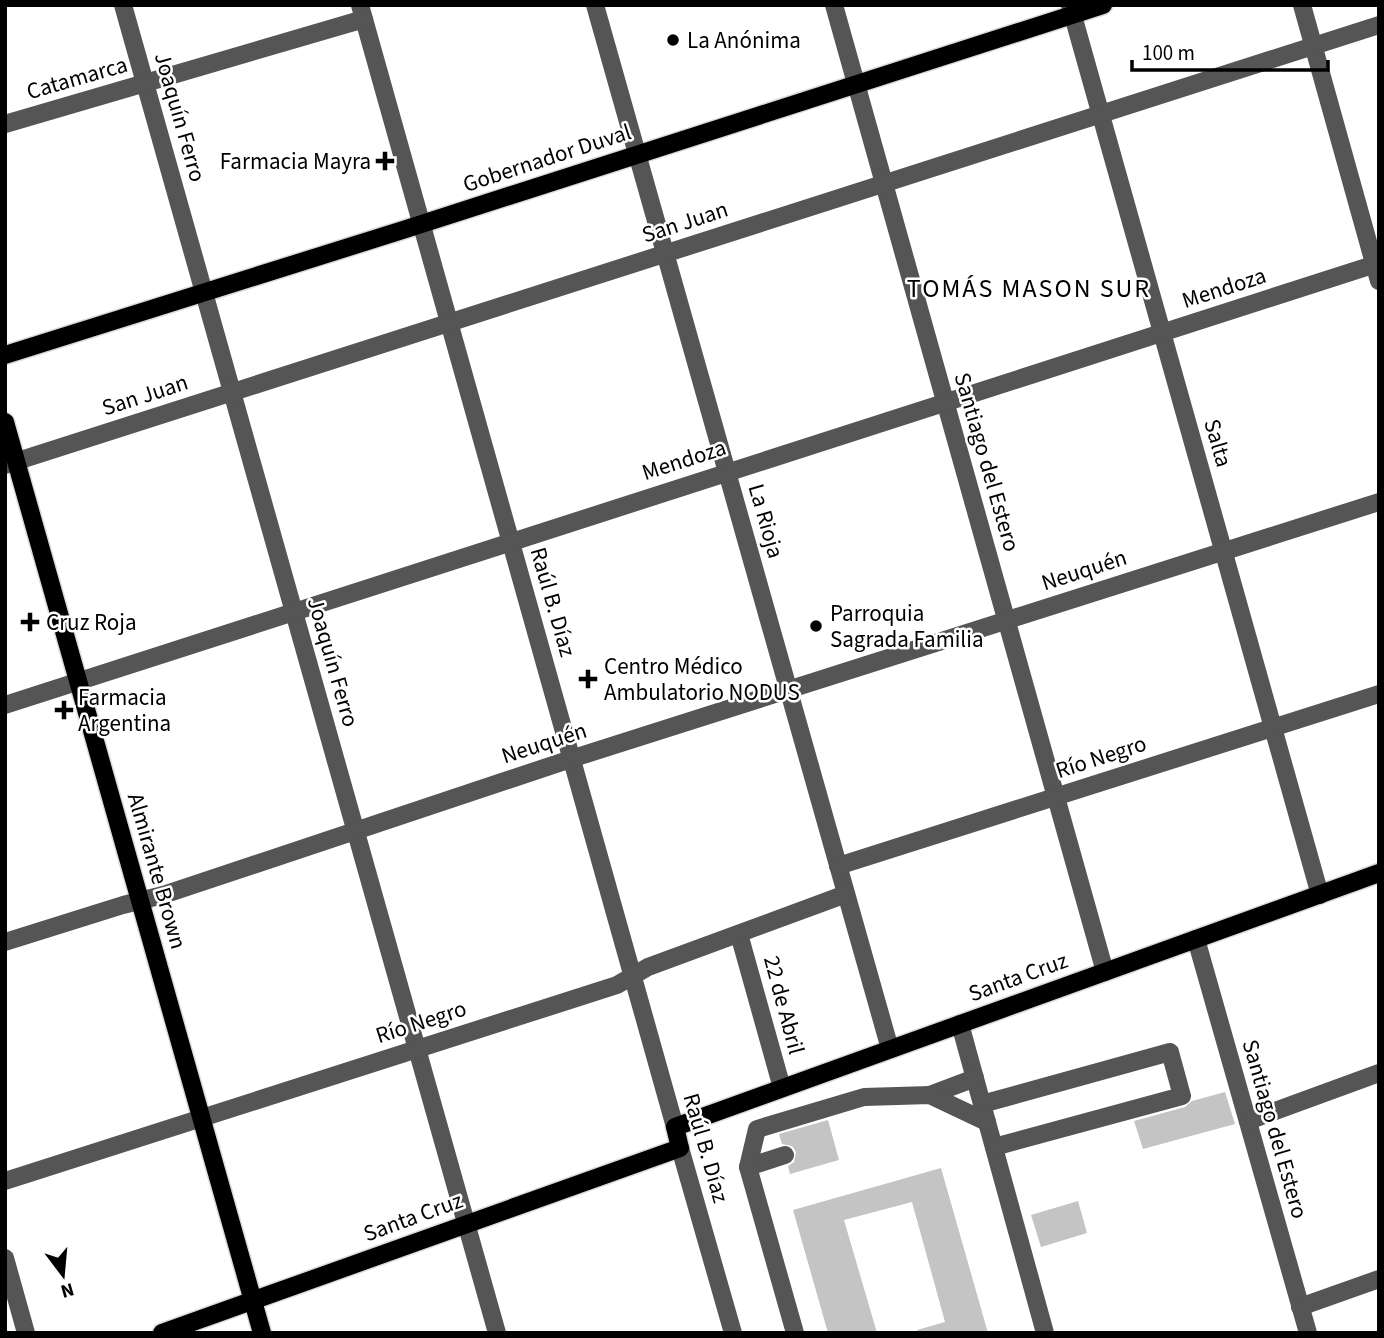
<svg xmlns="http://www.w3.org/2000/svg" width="1384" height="1338" font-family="'Source Sans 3',sans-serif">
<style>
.building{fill:#c4c4c4}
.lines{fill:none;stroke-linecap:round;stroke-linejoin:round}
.major-casing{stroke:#dbdbdb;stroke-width:21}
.minor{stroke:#555;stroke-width:18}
.major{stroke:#000;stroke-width:18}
.poi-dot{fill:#000;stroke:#fff;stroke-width:2.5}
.labels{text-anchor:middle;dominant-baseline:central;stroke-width:5;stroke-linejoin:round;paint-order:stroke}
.poi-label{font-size:23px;fill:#000;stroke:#fff;text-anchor:start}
.street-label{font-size:23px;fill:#000;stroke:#fff}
.quarter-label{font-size:26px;letter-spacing:2px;fill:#000;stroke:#fff}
</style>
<rect width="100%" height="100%" fill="#fff"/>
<g class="building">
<polygon points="1225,1092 1235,1124 1143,1149 1134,1121 1185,1107 1192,1101"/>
<polygon points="828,1120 839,1160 790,1174 788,1166 794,1162 796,1152 792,1146 782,1144 779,1134"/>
<polygon points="941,1168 988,1333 917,1333 917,1330 945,1322 912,1202 844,1220 877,1333 828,1333 793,1210"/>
<polygon points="1078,1201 1087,1233 1041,1247 1031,1215"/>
</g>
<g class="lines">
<defs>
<g id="major">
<polyline points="5,355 406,229 1103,5"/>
<polyline points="5,422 262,1333"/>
<polyline points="162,1333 680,1148 675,1127 1379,873"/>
</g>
</defs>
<use href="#major" class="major-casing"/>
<g class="minor">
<polyline points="123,5 497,1333"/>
<polyline points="360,5 675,1127"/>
<polyline points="595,5 890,1049"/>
<polyline points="834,5 1105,972"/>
<polyline points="1070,5 1320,895"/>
<polyline points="1302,5 1379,281"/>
<polyline points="5,124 364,19"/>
<polyline points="5,465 1379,25"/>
<polyline points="5,705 1379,263"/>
<polyline points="838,866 1379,694"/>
<polyline points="739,934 782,1088"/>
<polyline points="1196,939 1308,1333"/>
<polyline points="5,942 123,905 163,895 580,756 1379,502"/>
<polyline points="960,1024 1045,1333"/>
<polyline points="930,1095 975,1078"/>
<polyline points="982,1104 1170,1052 1182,1096 994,1147"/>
<polyline points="1248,1121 1379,1073"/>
<polyline points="680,1148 733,1333"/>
<polyline points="748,1167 785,1155"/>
<polyline points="5,1181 617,985 648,967 846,894"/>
<polyline points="5,1258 26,1333"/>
<polyline points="1300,1307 1379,1279"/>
<polyline points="795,1333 748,1167 757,1129 864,1097 930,1095 987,1122"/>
</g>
<use href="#major" class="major"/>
</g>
<g class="poi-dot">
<circle cx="673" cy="40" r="7"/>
<path d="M381.5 150.5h7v7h7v7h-7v7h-7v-7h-7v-7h7z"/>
<path d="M26.5 611.5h7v7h7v7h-7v7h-7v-7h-7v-7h7z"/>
<circle cx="816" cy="626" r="7"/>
<path d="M584.5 668.5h7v7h7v7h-7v7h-7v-7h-7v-7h7z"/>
<path d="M60.5 699.5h7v7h7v7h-7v7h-7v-7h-7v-7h7z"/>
</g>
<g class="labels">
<g class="poi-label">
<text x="687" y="40">La Anónima</text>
<text x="371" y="161" text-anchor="end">Farmacia Mayra</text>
<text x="830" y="613">Parroquia<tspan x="830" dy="26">Sagrada Familia</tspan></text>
<text x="46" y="622">Cruz Roja</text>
<text x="604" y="666">Centro Médico<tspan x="604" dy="26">Ambulatorio NODUS</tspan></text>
<text x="78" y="697">Farmacia<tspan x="78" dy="26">Argentina</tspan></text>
</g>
<g class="street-label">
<text transform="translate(77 78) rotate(-16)">Catamarca</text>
<text transform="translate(180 117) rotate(74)">Joaquín Ferro</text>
<text transform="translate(547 158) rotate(-18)">Gobernador Duval</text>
<text transform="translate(685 222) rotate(-18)">San Juan</text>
<text transform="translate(1224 288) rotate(-18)">Mendoza</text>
<text transform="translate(145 395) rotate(-18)">San Juan</text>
<text transform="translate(1218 443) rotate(74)">Salta</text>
<text transform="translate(684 460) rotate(-18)">Mendoza</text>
<text transform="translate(987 462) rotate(74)">Santiago del Estero</text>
<text transform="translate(766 521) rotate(74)">La Rioja</text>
<text transform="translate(1084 570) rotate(-18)">Neuquén</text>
<text transform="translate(553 602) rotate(74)">Raúl B. Díaz</text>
<text transform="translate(333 662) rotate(74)">Joaquín Ferro</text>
<text transform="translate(544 743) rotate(-18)">Neuquén</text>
<text transform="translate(1101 757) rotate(-18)">Río Negro</text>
<text transform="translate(157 871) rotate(74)">Almirante Brown</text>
<text transform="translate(1018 977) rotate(-20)">Santa Cruz</text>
<text transform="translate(784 1005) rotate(75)">22 de Abril</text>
<text transform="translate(421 1022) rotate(-18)">Río Negro</text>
<text transform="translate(1275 1129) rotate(74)">Santiago del Estero</text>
<text transform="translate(706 1148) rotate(74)">Raúl B. Díaz</text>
<text transform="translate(413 1217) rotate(-20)">Santa Cruz</text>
</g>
<g class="quarter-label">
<text x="1029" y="288">TOMÁS MASON SUR</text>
</g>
</g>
<rect width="1384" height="1338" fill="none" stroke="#000000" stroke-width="14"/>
<g transform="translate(63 1275) rotate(164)" stroke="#ffffff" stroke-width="5" paint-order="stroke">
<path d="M0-5L12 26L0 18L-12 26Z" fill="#000000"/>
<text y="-10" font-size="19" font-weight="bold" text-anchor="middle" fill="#000000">N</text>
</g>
<path d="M1132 60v10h196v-10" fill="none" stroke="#000000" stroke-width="3.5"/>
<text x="1142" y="60" font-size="21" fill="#000000" stroke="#ffffff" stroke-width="5" paint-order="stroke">100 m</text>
</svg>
